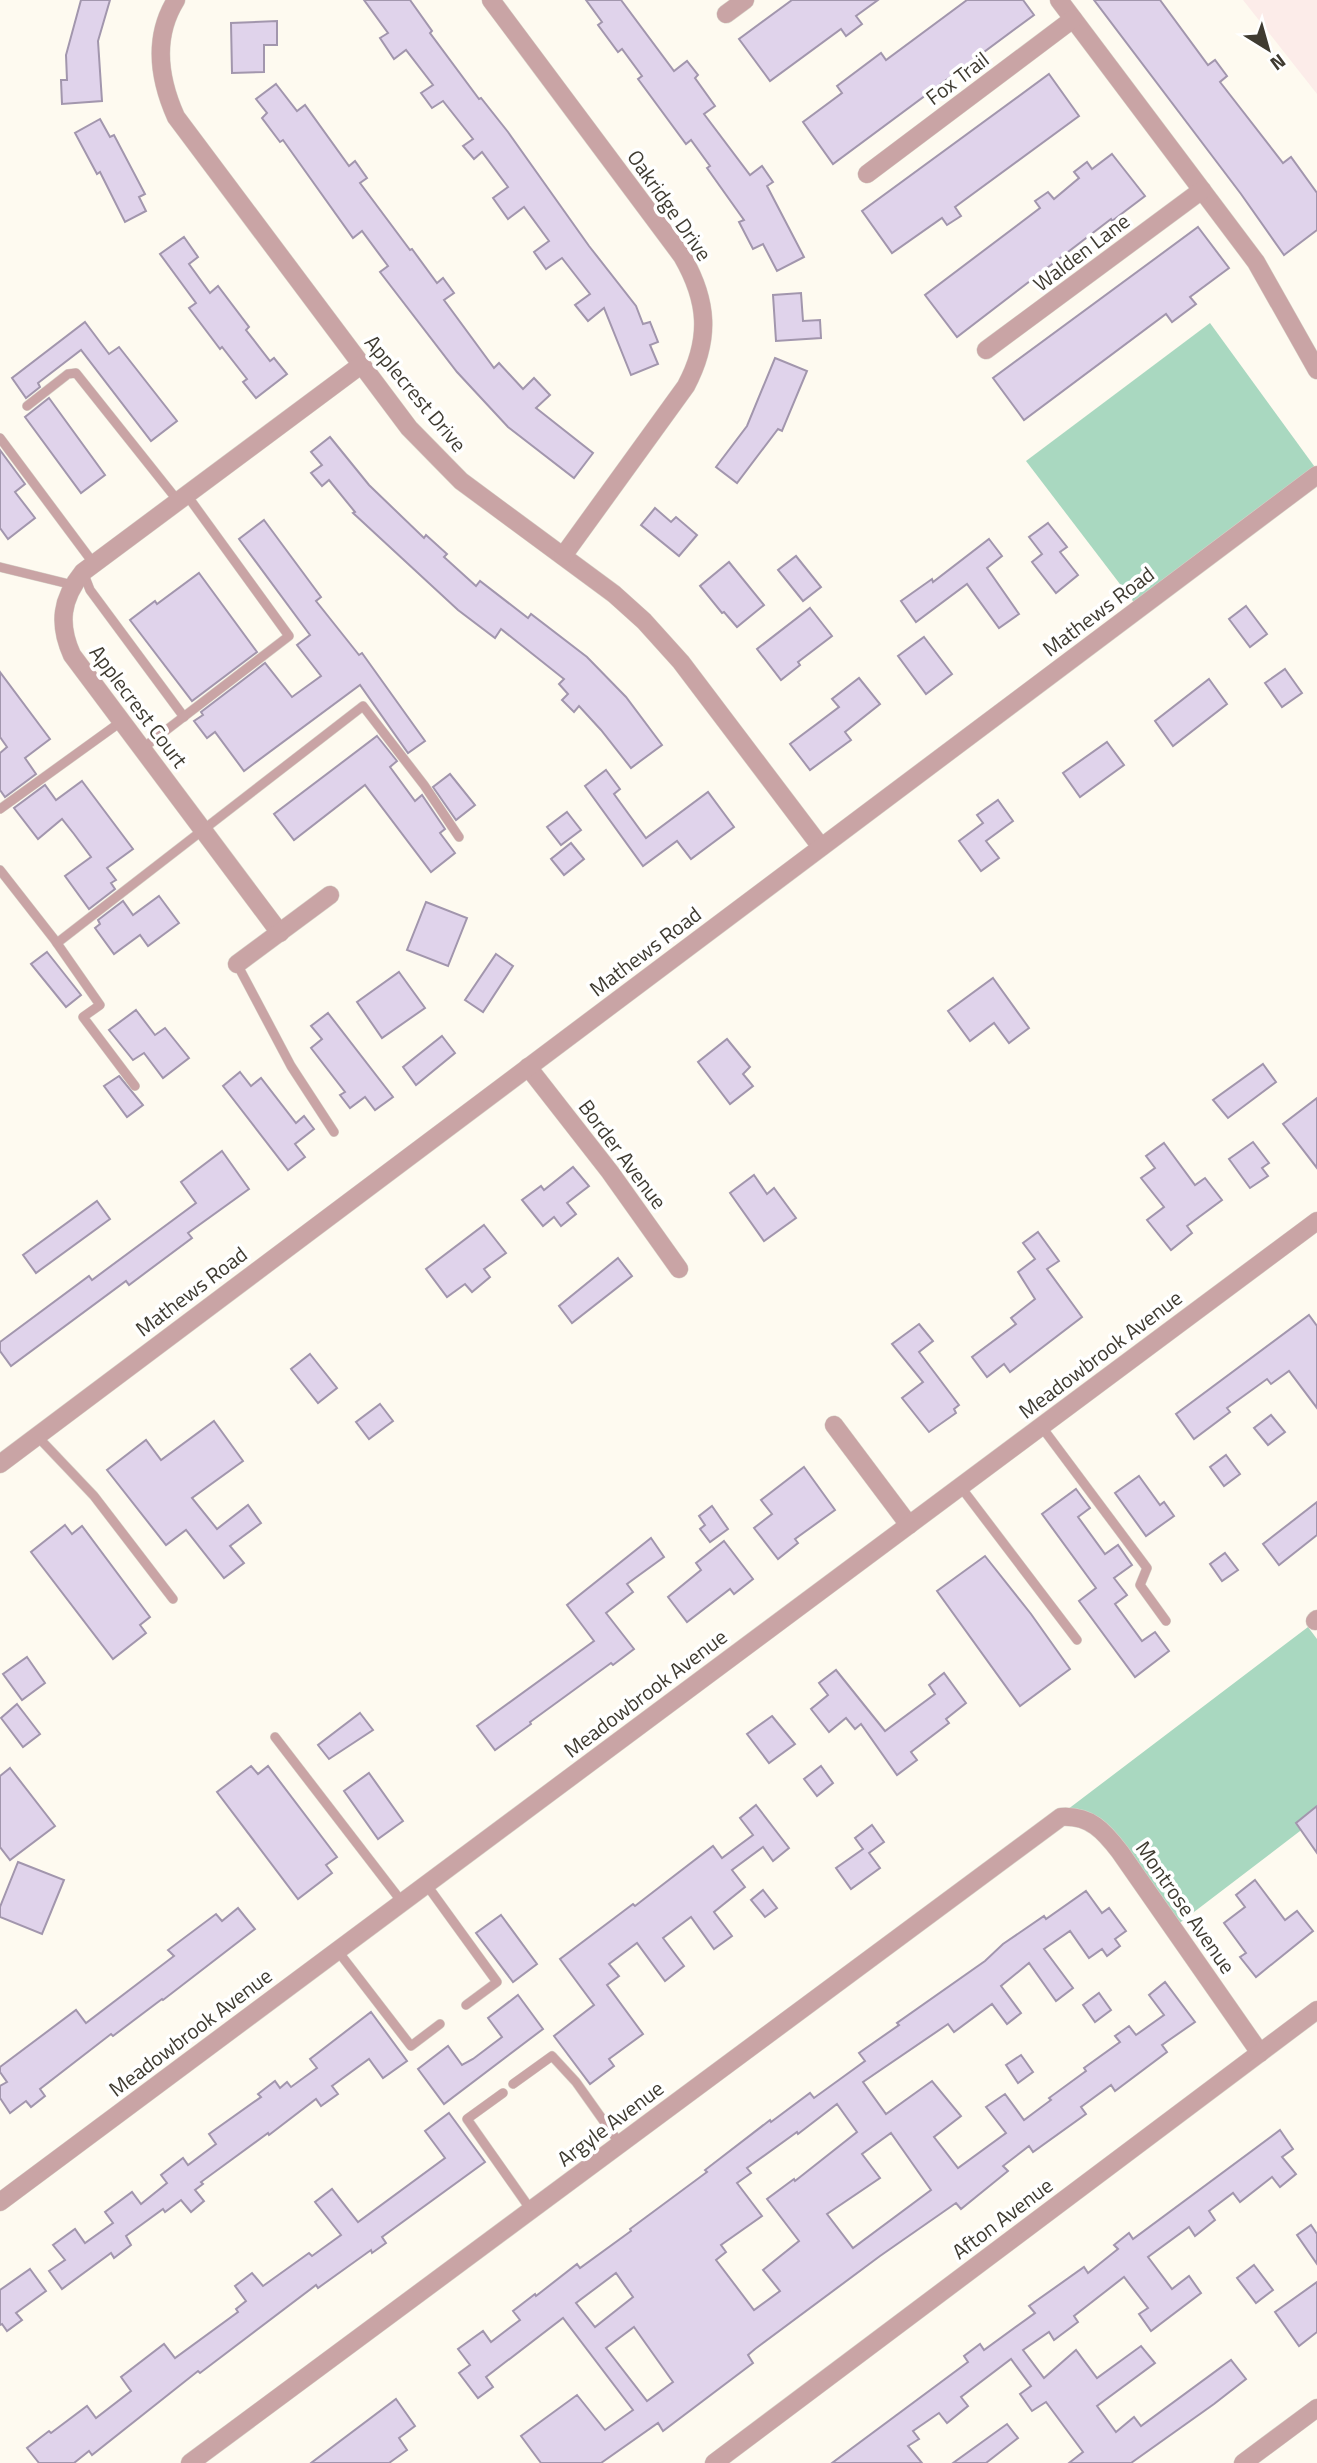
<svg xmlns="http://www.w3.org/2000/svg" width="1317" height="2463" font-family="'Titillium Web',sans-serif">
<style>
.industrial{fill:#fcece9}
.green{fill:#a9d8c0}
.building{fill:#e0d3eb;stroke:#a296ad;stroke-width:2;fill-rule:evenodd}
.lines{fill:none;stroke-linecap:round;stroke-linejoin:round}
.service-casing{stroke:#d8d4ca;stroke-width:10}
.minor-casing{stroke:#d8d4ca;stroke-width:19}
.tertiary-casing{stroke:#d8d4ca;stroke-width:19}
.service{stroke:#c9a4a5;stroke-width:9}
.minor{stroke:#c9a4a5;stroke-width:18}
.tertiary{stroke:#c9a4a5;stroke-width:18}
.labels{text-anchor:middle;dominant-baseline:central;stroke-width:7;stroke-linejoin:round;paint-order:stroke}
.street-label{font-size:21px;fill:#3f3b31;stroke:#fff}
</style>
<rect width="100%" height="100%" fill="#fefaf0"/>
<polygon class="industrial" points="1243,0 1317,0 1317,94"/>
<g class="green">
<polygon points="1210,323 1317,470 1139,609 1026,461"/>
<polygon points="1308,1627 1317,1639 1317,1818 1173,1928 1103,1830 1055,1819"/>
</g>
<g class="building">
<polygon points="81,0 110,0 98,41 102,101 62,104 61,80 67,80 66,55"/>
<polygon points="364,0 410,0 432,31 430,33 479,99 481,98 508,132 589,246 636,306 643,324 650,322 658,342 650,345 658,364 631,375 604,308 588,321 575,305 590,294 562,258 546,269 534,252 549,241 524,207 508,219 493,198 508,187 482,152 474,159 463,146 473,139 443,101 432,108 421,93 433,85 406,50 394,59 380,38 388,33"/>
<polygon points="586,0 621,0 674,71 687,61 698,75 695,78 715,106 704,114 750,175 762,166 773,182 767,186 804,257 777,271 763,244 753,249 739,222 744,220 707,168 710,166 691,140 686,144 638,79 642,76 622,49 618,52 598,25 602,22"/>
<polygon points="792,0 878,0 856,16 862,24 846,36 841,29 770,81 739,39"/>
<polygon points="967,0 1023,0 1034,15 833,164 803,122 842,93 837,86 881,53 886,60"/>
<polygon points="1094,0 1160,0 1208,65 1215,60 1227,76 1220,82 1283,163 1291,157 1317,193 1317,230 1284,255 1241,194"/>
<polygon points="277,21 277,45 264,45 264,72 232,73 231,23"/>
<polygon points="1049,74 1079,116 955,207 961,216 947,225 942,218 892,253 862,211"/>
<polygon points="276,84 297,111 305,105 349,166 355,161 367,178 360,183 410,250 412,249 437,283 443,278 454,293 444,300 494,368 499,363 523,389 534,378 550,395 536,408 593,453 574,478 508,427 457,372 380,272 388,266 362,231 353,238 283,140 280,142 262,118 267,113 256,99"/>
<polygon points="100,119 110,137 114,135 145,194 139,197 146,211 125,222 100,172 97,174 75,133"/>
<polygon points="1112,154 1145,196 1112,221 1111,219 957,337 925,295 1040,208 1035,201 1048,192 1054,199 1079,178 1074,172 1087,162 1092,169"/>
<polygon points="1198,227 1229,268 1190,297 1196,304 1172,322 1166,314 1024,420 993,378"/>
<polygon points="184,237 198,257 189,264 210,293 218,286 249,327 246,330 270,361 274,358 287,374 256,398 243,382 247,379 222,347 220,349 189,308 196,303 160,254"/>
<polygon points="801,293 803,321 820,320 821,338 776,341 773,295"/>
<polygon points="85,322 109,354 119,347 177,421 151,441 81,350 38,383 40,387 26,398 12,378"/>
<polygon points="775,358 807,371 782,431 778,429 737,483 716,467 747,426"/>
<polygon points="49,398 105,475 81,493 25,417"/>
<polygon points="330,437 369,485 424,538 426,535 447,554 444,557 476,586 480,581 528,618 531,614 587,657 626,697 662,745 631,768 601,730 579,706 574,712 562,700 568,694 559,684 564,679 501,629 495,638 458,610 353,513 355,512 329,480 322,486 311,473 322,465 311,452"/>
<polygon points="0,450 25,484 15,492 35,518 8,539 0,528"/>
<polygon points="655,508 671,522 676,517 697,535 679,556 641,525"/>
<polygon points="264,520 321,597 316,601 359,655 362,653 425,741 408,753 360,685 244,771 215,732 207,738 194,721 203,715 201,712 265,663 292,697 321,676 297,645 310,635 239,539"/>
<polygon points="1048,523 1067,547 1060,552 1078,575 1056,593 1032,562 1042,554 1029,537"/>
<polygon points="989,539 1002,556 987,568 1019,614 999,628 967,584 916,622 901,601 932,579 933,582"/>
<polygon points="796,556 821,587 803,601 778,570"/>
<polygon points="729,562 764,605 737,627 724,612 722,613 700,586"/>
<polygon points="199,573 257,652 192,701 130,620 155,601 157,604"/>
<polygon points="1246,606 1267,634 1250,647 1229,619"/>
<polygon points="810,608 832,636 798,662 800,665 781,680 757,649"/>
<polygon points="924,637 952,674 926,694 898,656"/>
<polygon points="1285,669 1302,693 1282,707 1265,683"/>
<polygon points="0,672 50,739 25,758 36,774 5,797 0,790 0,753 7,747 0,737"/>
<polygon points="859,678 880,704 845,732 851,740 810,770 790,744 839,707 832,699"/>
<polygon points="1209,679 1227,704 1173,746 1155,721"/>
<polygon points="377,736 397,761 390,767 415,801 422,795 445,829 440,833 455,853 431,872 365,785 294,840 274,814"/>
<polygon points="1107,742 1124,765 1080,797 1063,773"/>
<polygon points="606,770 620,789 614,794 646,838 708,792 734,827 691,859 677,841 643,866 585,786"/>
<polygon points="450,774 475,805 456,820 433,787"/>
<polygon points="82,781 133,849 107,868 116,880 111,883 115,889 89,909 65,876 91,857 74,834 62,819 38,839 14,808 45,785 56,800"/>
<polygon points="998,800 1013,821 986,841 999,858 981,871 959,841 983,823 977,815"/>
<polygon points="567,812 581,830 561,845 547,827"/>
<polygon points="571,843 584,859 564,875 551,859"/>
<polygon points="159,896 179,923 148,946 140,935 114,954 95,928 100,924 98,920 123,901 133,915"/>
<polygon points="426,902 467,918 448,966 407,950"/>
<polygon points="47,952 81,995 66,1007 31,964"/>
<polygon points="496,954 513,966 483,1012 465,1000"/>
<polygon points="399,972 425,1008 382,1038 357,1002"/>
<polygon points="993,978 1029,1028 1009,1043 994,1023 970,1041 948,1011"/>
<polygon points="136,1010 155,1035 165,1028 189,1058 163,1078 144,1053 133,1060 109,1030"/>
<polygon points="328,1013 393,1097 375,1110 365,1097 350,1108 340,1095 345,1092 311,1048 322,1039 311,1026"/>
<polygon points="442,1036 455,1053 416,1085 403,1067"/>
<polygon points="727,1039 750,1067 743,1074 753,1086 730,1104 698,1062"/>
<polygon points="1263,1064 1276,1082 1228,1118 1213,1100"/>
<polygon points="240,1072 251,1086 261,1078 296,1123 304,1116 314,1129 295,1144 305,1157 288,1170 223,1086"/>
<polygon points="119,1076 143,1105 127,1117 104,1086"/>
<polygon points="1317,1098 1317,1168 1283,1124"/>
<polygon points="1253,1142 1269,1163 1262,1168 1268,1176 1250,1188 1229,1159"/>
<polygon points="1164,1143 1195,1185 1205,1178 1222,1200 1187,1226 1192,1233 1171,1250 1147,1220 1164,1207 1141,1178 1155,1168 1146,1156"/>
<polygon points="222,1151 249,1189 188,1233 192,1238 129,1285 126,1281 11,1366 0,1351 0,1342 89,1276 92,1280 196,1203 181,1182"/>
<polygon points="573,1167 589,1186 567,1203 576,1214 561,1226 554,1217 543,1226 522,1200 541,1186 544,1190"/>
<polygon points="754,1175 767,1194 774,1188 796,1218 764,1241 730,1193"/>
<polygon points="97,1201 110,1219 36,1273 23,1255"/>
<polygon points="484,1225 506,1253 484,1269 490,1277 472,1292 465,1284 447,1297 426,1269"/>
<polygon points="1038,1232 1059,1261 1047,1269 1082,1317 1010,1372 1004,1364 987,1377 972,1357 1016,1324 1011,1318 1035,1299 1018,1272 1035,1259 1023,1243"/>
<polygon points="618,1258 632,1276 572,1323 559,1306"/>
<polygon points="1309,1315 1317,1326 1317,1408 1289,1371 1271,1384 1267,1379 1227,1408 1230,1412 1194,1439 1176,1414"/>
<polygon points="919,1324 933,1341 919,1352 959,1405 954,1409 956,1413 929,1432 902,1398 923,1382 892,1344"/>
<polygon points="310,1354 337,1388 318,1403 291,1369"/>
<polygon points="380,1404 393,1421 369,1439 356,1422"/>
<polygon points="1271,1415 1285,1432 1268,1445 1254,1428"/>
<polygon points="214,1421 243,1461 192,1498 217,1529 248,1505 261,1523 230,1546 244,1563 224,1578 186,1530 166,1545 107,1470 146,1440 161,1460"/>
<polygon points="1226,1455 1240,1474 1224,1486 1210,1467"/>
<polygon points="804,1467 835,1510 795,1539 798,1543 778,1559 754,1528 772,1514 761,1500"/>
<polygon points="1139,1476 1160,1505 1164,1502 1174,1516 1146,1536 1115,1493"/>
<polygon points="1076,1489 1090,1508 1078,1517 1105,1554 1118,1545 1132,1565 1114,1578 1127,1595 1115,1604 1142,1641 1155,1632 1169,1651 1135,1677 1079,1601 1096,1588 1042,1514"/>
<polygon points="1317,1502 1317,1535 1279,1565 1263,1544"/>
<polygon points="712,1506 728,1529 710,1542 700,1529 705,1525 699,1516"/>
<polygon points="65,1525 72,1534 82,1526 150,1617 140,1625 146,1633 113,1659 31,1552"/>
<polygon points="651,1538 664,1557 627,1584 633,1592 606,1613 634,1649 613,1665 611,1663 530,1722 531,1724 495,1750 477,1726 594,1641 567,1605"/>
<polygon points="724,1541 753,1579 734,1594 730,1589 687,1622 668,1597 701,1570 696,1563"/>
<polygon points="1225,1553 1238,1570 1222,1581 1210,1564"/>
<polygon points="985,1556 1031,1614 1070,1669 1020,1706 937,1591"/>
<polygon points="27,1657 45,1683 22,1700 3,1674"/>
<polygon points="836,1670 885,1731 935,1694 929,1685 944,1673 966,1703 946,1719 949,1723 911,1752 917,1760 897,1775 861,1724 855,1729 846,1718 829,1732 811,1709 828,1695 819,1683"/>
<polygon points="17,1704 40,1734 23,1747 1,1718"/>
<polygon points="360,1713 373,1730 329,1759 318,1745"/>
<polygon points="772,1716 795,1744 769,1763 747,1734"/>
<polygon points="251,1766 258,1774 268,1766 337,1857 326,1865 332,1873 298,1899 217,1792"/>
<polygon points="821,1766 833,1783 817,1796 804,1779"/>
<polygon points="10,1768 55,1826 10,1860 0,1847 0,1776"/>
<polygon points="369,1773 403,1821 378,1839 344,1791"/>
<polygon points="756,1805 789,1848 773,1861 763,1847 732,1870 745,1887 714,1912 732,1936 714,1949 691,1917 663,1938 684,1966 665,1981 637,1943 609,1964 619,1976 607,1985 643,2034 609,2059 614,2066 590,2084 554,2036 594,2005 560,1959 633,1904 635,1906 713,1846 722,1858 753,1835 740,1818"/>
<polygon points="1317,1806 1317,1853 1296,1823"/>
<polygon points="872,1825 884,1842 869,1853 880,1868 851,1889 836,1868 863,1849 855,1838"/>
<polygon points="18,1862 64,1880 42,1934 0,1917 0,1907"/>
<polygon points="1255,1880 1285,1920 1297,1911 1313,1931 1256,1977 1240,1957 1246,1953 1224,1923 1245,1907 1236,1895"/>
<polygon points="763,1890 777,1908 765,1917 751,1900"/>
<path d="M1086,1891L1102,1913L1109,1908L1126,1931L1115,1939L1120,1946L1107,1956L1102,1949L1089,1958L1070,1931L1044,1949L1073,1988L1056,2001L1029,1963L1001,1986L1021,2013L1007,2024L992,2004L954,2032L948,2024L863,2082L886,2114L932,2081L961,2116L934,2137L958,2168L1006,2133L986,2107L1005,2094L1024,2120L1051,2100L1049,2098L1086,2071L1084,2068L1120,2042L1115,2036L1129,2026L1136,2035L1164,2015L1149,1995L1165,1982L1195,2022L1162,2045L1167,2052L1115,2091L1111,2085L1081,2107L1086,2114L1033,2152L1029,2146L1003,2166L1008,2171L961,2209L956,2203L880,2256L755,2349L748,2355L753,2363L663,2431L658,2423L601,2463H541L521,2436L577,2395L605,2430L633,2410L563,2318L486,2377L493,2387L478,2398L459,2373L470,2365L458,2349L483,2331L491,2342L520,2320L513,2311L535,2294L536,2296L577,2264L580,2268L631,2231L630,2229L707,2172L705,2170L770,2120L771,2122L810,2093L814,2098L865,2061L859,2053L899,2025L897,2023L985,1961L1003,1944L1044,1916L1046,1919ZM837,2104L857,2132L795,2181L794,2179L767,2199L799,2241L763,2270L780,2291L754,2310L716,2260L726,2252L721,2245L762,2216L737,2183L751,2173L747,2168L797,2132L798,2134ZM891,2133L931,2190L853,2248L827,2214L880,2178L862,2154ZM616,2273L633,2297L595,2327L576,2303ZM634,2327L673,2382L647,2401L606,2348Z"/>
<polygon points="238,1908 255,1929 163,2000 162,1999 113,2036 111,2034 40,2089 45,2096 31,2107 26,2101 10,2113 0,2098 0,2086 7,2082 0,2072 0,2067 76,2010 86,2023 174,1956 168,1950 216,1914 222,1921"/>
<polygon points="501,1915 537,1964 513,1982 476,1933"/>
<polygon points="1099,1993 1111,2010 1095,2022 1083,2005"/>
<polygon points="518,1995 543,2029 444,2104 418,2069 448,2046 462,2065 473,2059 502,2037 488,2018"/>
<polygon points="371,2012 407,2061 383,2078 369,2059 332,2086 338,2094 321,2106 316,2099 269,2135 268,2133 201,2182 203,2184 195,2190 204,2201 191,2212 181,2200 165,2212 163,2209 126,2236 131,2245 114,2258 111,2253 62,2289 49,2271 65,2260 53,2245 75,2229 85,2243 113,2223 105,2212 132,2192 141,2204 167,2183 161,2175 183,2158 188,2165 216,2144 209,2134 261,2097 258,2094 275,2081 280,2088 287,2082 291,2087 317,2068 310,2059"/>
<polygon points="1021,2055 1033,2072 1018,2083 1006,2065"/>
<polygon points="449,2113 485,2162 382,2237 386,2243 372,2253 371,2250 318,2288 316,2285 200,2373 198,2371 92,2455 89,2451 74,2463 39,2463 27,2448 49,2431 51,2433 87,2406 96,2418 131,2391 121,2377 164,2344 175,2358 238,2312 236,2309 246,2301 235,2286 252,2273 263,2286 309,2253 312,2256 341,2235 315,2202 332,2189 358,2222 445,2158 425,2131"/>
<polygon points="1280,2130 1293,2149 1282,2157 1296,2174 1280,2187 1272,2177 1240,2202 1233,2193 1209,2211 1215,2220 1195,2236 1189,2227 1148,2257 1172,2289 1189,2276 1201,2293 1151,2331 1139,2314 1148,2308 1124,2277 1074,2316 1078,2322 1054,2340 1049,2332 1023,2350 1044,2378 1076,2350 1097,2378 1141,2346 1155,2363 1097,2406 1116,2432 1134,2417 1141,2426 1231,2360 1246,2379 1214,2404 1131,2463 1069,2463 1083,2452 1046,2402 1032,2411 1020,2394 1031,2386 1011,2359 961,2397 968,2406 947,2423 939,2413 913,2431 919,2439 908,2446 922,2463 832,2463 968,2362 964,2356 980,2344 984,2350 1035,2313 1029,2306 1084,2267 1088,2273 1118,2249 1114,2245 1129,2233 1133,2239"/>
<polygon points="1311,2225 1317,2234 1317,2264 1297,2235"/>
<polygon points="1254,2265 1273,2290 1256,2303 1237,2278"/>
<polygon points="30,2269 46,2291 16,2313 22,2320 7,2331 2,2324 0,2325 0,2290"/>
<polygon points="1317,2282 1317,2332 1299,2346 1275,2312"/>
<polygon points="396,2399 415,2426 399,2438 407,2450 389,2463 311,2463"/>
<polygon points="1007,2424 1018,2438 986,2463 953,2463"/>
</g>
<g class="lines">
<defs>
<g id="service">
<polyline points="27,406 68,374 76,373 178,501"/>
<polyline points="0,438 94,564"/>
<polyline points="0,567 73,585"/>
<polyline points="83,572 90,590 184,717"/>
<polyline points="143,748 289,636 186,494"/>
<polyline points="0,809 122,721"/>
<polyline points="0,870 54,939 100,1005 83,1017 135,1086"/>
<polyline points="57,943 363,706 424,785 459,837"/>
<polyline points="237,964 291,1066 334,1132"/>
<polyline points="1041,1426 1147,1568 1140,1585 1166,1621"/>
<polyline points="37,1436 94,1496 173,1599"/>
<polyline points="960,1486 1077,1640"/>
<polyline points="275,1737 402,1902"/>
<polyline points="426,1884 497,1982 466,2005"/>
<polyline points="337,1950 411,2046 440,2024"/>
<polyline points="513,2084 552,2056 576,2082 620,2144"/>
<polyline points="503,2093 467,2119 531,2210"/>
</g>
<g id="minor">
<path d="M176,0C153,37 159,79 176,117L409,428L461,481L614,594L644,621L681,662L821,847"/>
<path d="M491,0L682,256C708,301 711,339 686,386L563,556"/>
<polyline points="1059,0 1256,262 1317,370"/>
<polyline points="726,14 745,0"/>
<polyline points="867,174 1073,19"/>
<polyline points="986,350 1202,190"/>
<path d="M280,933L72,655C58,624 61,599 83,572L361,365"/>
<polyline points="237,964 330,895"/>
<polyline points="528,1067 610,1172 679,1269"/>
<polyline points="834,1425 909,1525"/>
<polyline points="1315,1621 1317,1619"/>
<polyline points="0,2202 1317,1221"/>
<path d="M190,2463L1061,1817C1090,1815 1104,1831 1120,1852L1260,2053"/>
<polyline points="714,2463 1317,2010"/>
<polyline points="1243,2463 1317,2408"/>
</g>
<polyline id="tertiary" points="0,1464 1317,475"/>
</defs>
<use href="#service" class="service-casing"/>
<use href="#minor" class="minor-casing"/>
<use href="#tertiary" class="tertiary-casing"/>
<use href="#service" class="service"/>
<use href="#minor" class="minor"/>
<use href="#tertiary" class="tertiary"/>
</g>
<g class="labels">
<g class="street-label">
<text transform="translate(957 78) rotate(-37)">Fox Trail</text>
<text transform="translate(670 205) rotate(55)">Oakridge Drive</text>
<text transform="translate(1081 252) rotate(-37)">Walden Lane</text>
<text transform="translate(416 393) rotate(50)">Applecrest Drive</text>
<text transform="translate(1098 611) rotate(-37)">Mathews Road</text>
<text transform="translate(139 706) rotate(53)">Applecrest Court</text>
<text transform="translate(645 951) rotate(-37)">Mathews Road</text>
<text transform="translate(623 1154) rotate(53)">Border Avenue</text>
<text transform="translate(191 1291) rotate(-37)">Mathews Road</text>
<text transform="translate(1100 1354) rotate(-37)">Meadowbrook Avenue</text>
<text transform="translate(645 1693) rotate(-37)">Meadowbrook Avenue</text>
<text transform="translate(1186 1907) rotate(55)">Montrose Avenue</text>
<text transform="translate(190 2032) rotate(-37)">Meadowbrook Avenue</text>
<text transform="translate(610 2123) rotate(-37)">Argyle Avenue</text>
<text transform="translate(1002 2218) rotate(-37)">Afton Avenue</text>
</g>
</g>
<g transform="translate(1268 49) rotate(143)" stroke="#ffffff" stroke-width="5" paint-order="stroke">
<path d="M0-5L12 26L0 18L-12 26Z" fill="#3f3b31"/>
<text y="-10" font-size="19" font-weight="bold" text-anchor="middle" fill="#3f3b31">N</text>
</g>
</svg>
